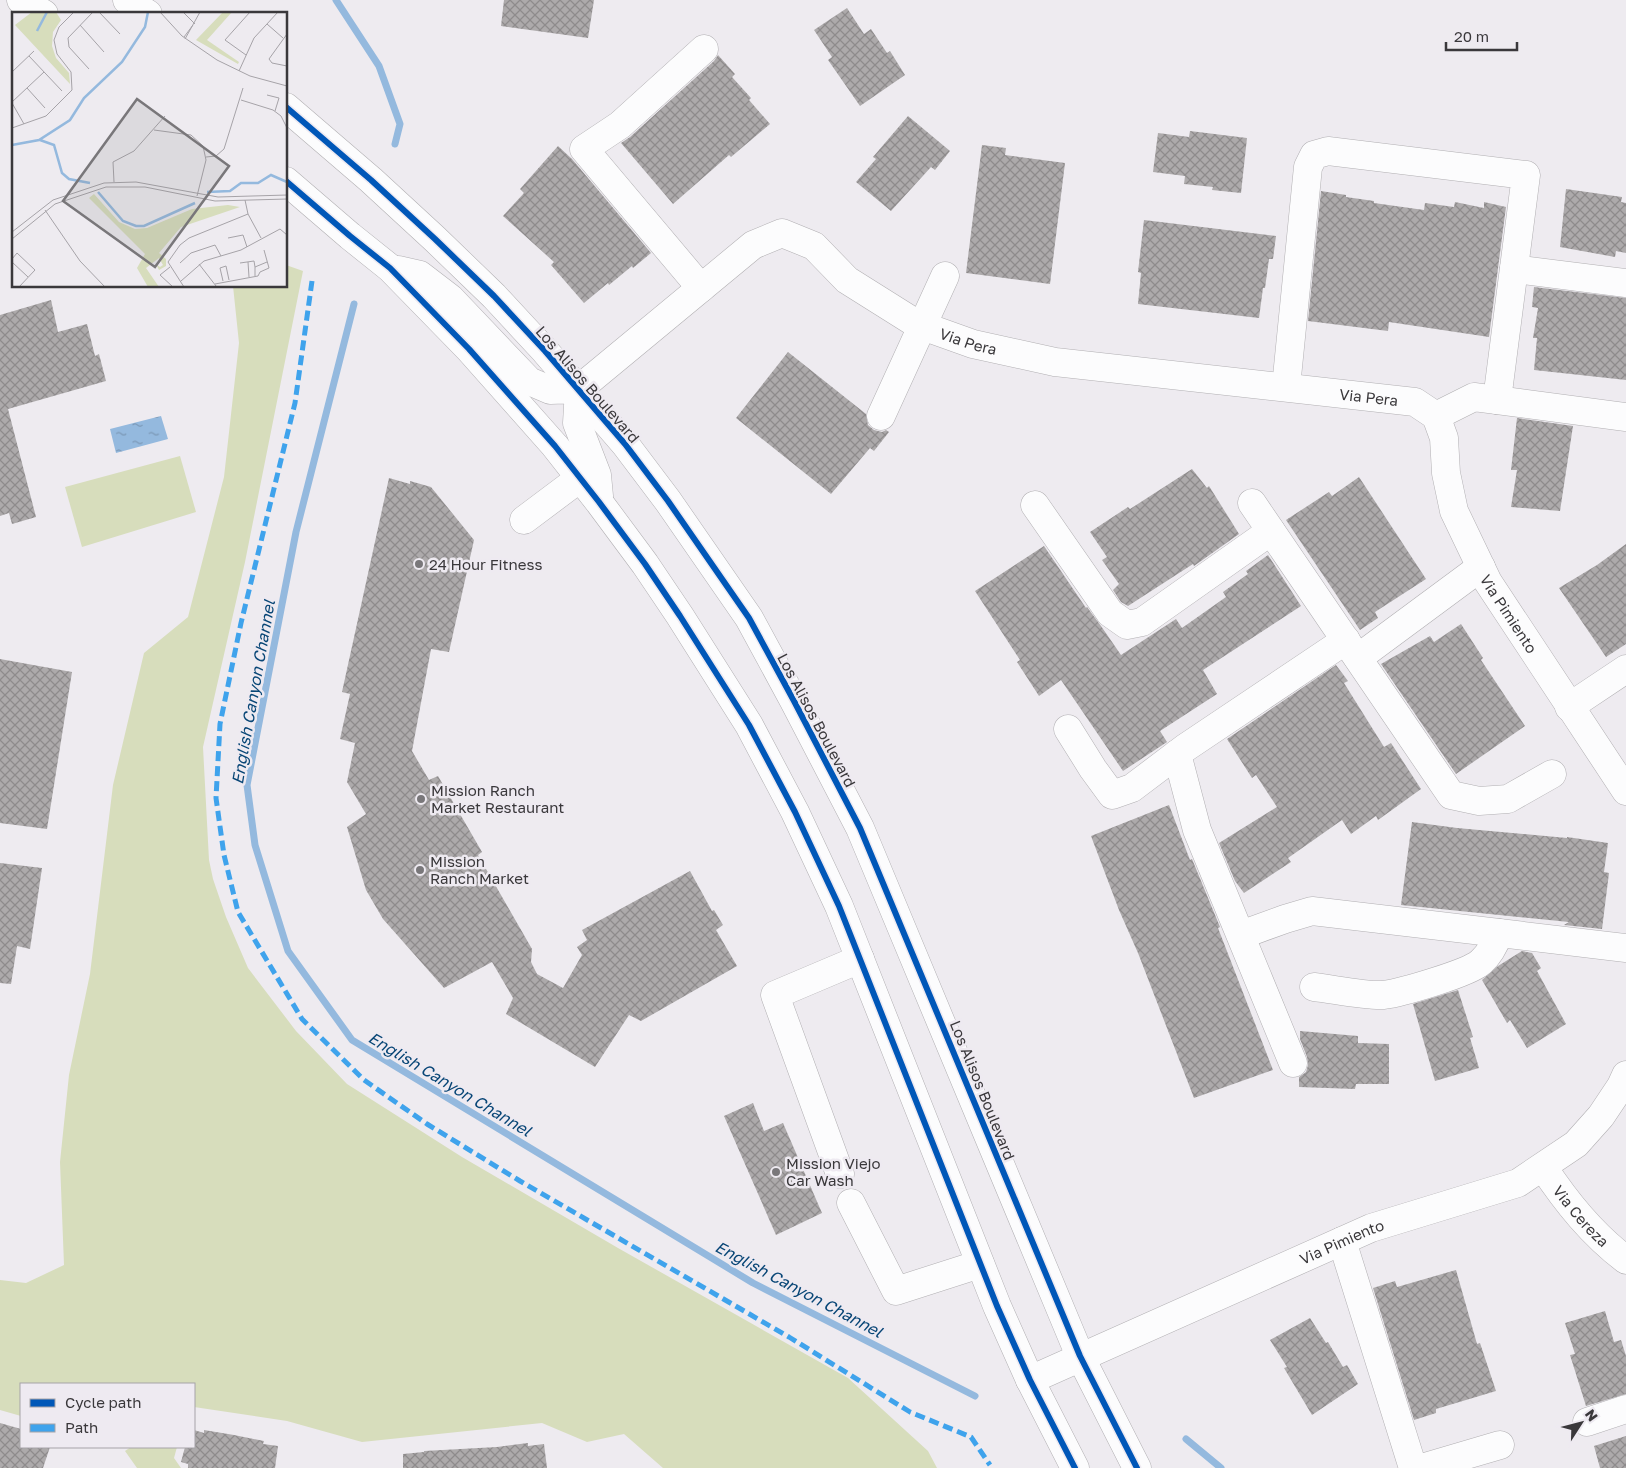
<svg xmlns="http://www.w3.org/2000/svg" width="1626" height="1468" font-family="'Golos Text',sans-serif">
<style>
.grass{fill:#d7ddbc}
.water{fill:url(#water-ripples)}
.lines{fill:none;stroke-linecap:round;stroke-linejoin:round}
.stream{stroke:#94b9de;stroke-width:7}
.building{fill:url(#building-cross-hatch)}
.minor-casing{stroke:#b1afb2;stroke-width:29}
.major-casing{stroke:#b1afb2;stroke-width:29}
.minor{stroke:#fcfcfd;stroke-width:28}
.major{stroke:#fcfcfd;stroke-width:28}
.quiet{stroke:#3fa3ec;stroke-width:5;stroke-dasharray:10 5;stroke-linecap:butt}
.cycleway-casing{stroke:#eeeaf1;stroke-width:9}
.cycleway{stroke:#0057b8;stroke-width:6}
.poi-dot{fill:#79777a;stroke:#eeeaf1;stroke-width:2}
.labels{text-anchor:middle;dominant-baseline:central;stroke-width:5;stroke-linejoin:round;paint-order:stroke}
.street-label{font-size:15px;fill:#3a383b;stroke:#eeeaf1}
.poi-label{font-size:15px;fill:#3a383b;stroke:#eeeaf1;text-anchor:start}
.water-label{font-size:16px;font-style:italic;fill:#084676;stroke:#eeeaf1}
.inset-river{fill:none;stroke:#94b9de;stroke-width:2.5}
.inset-road{fill:none;stroke:#a6a3a8;stroke-width:1}
.view{fill:#79777a;fill-opacity:0.15;stroke:#79777a;stroke-width:2.5}
.inset-edge{fill:none;stroke:#3a383b;stroke-width:2.5}
</style>
<defs>
<pattern id="water-ripples" width="26" height="14" patternUnits="userSpaceOnUse" patternTransform="scale(1.25)"><rect width="26" height="14" fill="#94b9de"/><path d="M2 4q2-2 4 0t4 0M15 11q2-2 4 0t4 0" fill="none" stroke="#7a97b5"/></pattern>
<pattern id="building-cross-hatch" width="8" height="8" patternUnits="userSpaceOnUse" patternTransform="scale(1.25)"><rect width="8" height="8" fill="#adaaab"/><path d="M0 0l8 8M0 8l8-8" fill="none" stroke="#8e8b8c"/></pattern>
</defs>
<rect width="100%" height="100%" fill="#eeebf0"/>
<g class="grass">
<polygon points="286,265 303,271 245,562 203,747 209,860 213,879 226,917 248,968 296,1031 347,1084 462,1157 618,1248 848,1378 928,1451 937,1468 663,1468 624,1434 587,1442 542,1423 362,1442 287,1421 194,1407 194,1384 21,1384 21,1416 0,1410 0,1280 26,1283 64,1265 60,1162 69,1075 90,974 113,785 144,653 188,617 224,477 239,343 233,286 286,286"/>
<polygon points="180,456 196,512 82,547 65,487"/>
<polygon points="131,1447 177,1447 174,1458 181,1468 137,1468 125,1451"/>
</g>
<polygon class="water" points="161,416 168,439 116,453 110,429"/>
<g class="lines">
<g class="stream">
<polyline points="336,0 379,66 400,124 395,144"/>
<polyline points="354,304 296,532 247,785 255,845 288,951 352,1040 753,1283 975,1396"/>
<polyline points="1186,1439 1221,1468"/>
</g>
</g>
<g class="building">
<polygon points="504,0 594,0 588,38 501,26"/>
<polygon points="847,8 864,34 871,29 887,53 890,51 905,75 860,106 828,60 832,57 814,30"/>
<polygon points="718,55 735,74 732,77 751,98 749,100 770,124 731,157 729,155 673,204 621,143 630,137 714,61"/>
<polygon points="908,116 950,151 935,170 931,167 891,211 856,182 876,159 873,157"/>
<polygon points="1190,131 1247,138 1241,193 1212,190 1213,187 1184,184 1185,176 1153,172 1158,133 1189,137"/>
<polygon points="982,145 1006,148 1005,155 1065,163 1050,284 966,273"/>
<polygon points="558,146 572,159 651,253 633,268 632,266 609,285 608,283 584,303 551,265 554,262 503,216 524,193 520,189"/>
<polygon points="1566,189 1622,197 1621,202 1626,203 1626,253 1616,251 1615,257 1560,247"/>
<polygon points="1321,191 1346,195 1346,197 1374,201 1374,203 1424,210 1425,203 1454,207 1455,202 1484,208 1484,202 1506,207 1489,337 1389,322 1388,331 1308,321"/>
<polygon points="1144,220 1276,236 1273,259 1269,259 1265,288 1263,288 1259,318 1138,304 1141,273 1138,272"/>
<polygon points="1534,287 1626,298 1626,380 1534,370 1537,338 1533,338 1538,308 1532,307"/>
<polygon points="51,300 58,332 87,324 95,356 99,354 106,381 8,409 36,517 12,524 9,513 0,516 0,315"/>
<polygon points="788,352 866,414 868,425 874,430 882,432 886,430 889,432 874,451 870,448 831,494 736,418"/>
<polygon points="1517,418 1573,426 1560,511 1511,507 1517,470 1511,470"/>
<polygon points="1192,469 1207,488 1209,486 1239,534 1194,566 1193,564 1128,606 1121,602 1113,590 1119,584 1102,560 1107,557 1090,532 1128,507 1130,509"/>
<polygon points="1359,477 1426,579 1375,612 1378,618 1360,630 1286,520 1329,492 1332,496"/>
<polygon points="389,478 410,484 410,481 431,487 474,540 449,652 431,649 412,751 429,780 438,776 482,852 478,855 532,949 531,962 537,974 563,988 582,955 577,947 587,940 582,930 690,871 712,911 714,910 723,925 716,930 737,966 641,1021 629,1015 595,1067 506,1014 513,998 492,962 444,988 383,919 366,890 347,827 366,814 347,782 355,743 340,739 350,694 342,692"/>
<polygon points="1626,544 1626,644 1606,657 1559,588 1597,565"/>
<polygon points="1044,546 1086,608 1087,607 1101,626 1121,655 1176,619 1182,628 1226,597 1223,592 1248,574 1246,571 1268,555 1301,606 1203,670 1217,694 1160,731 1167,742 1123,771 1061,680 1039,696 1017,662 1020,660 975,591"/>
<polygon points="1461,624 1483,658 1481,660 1525,726 1456,774 1381,664 1430,636 1434,642"/>
<polygon points="0,659 72,672 47,829 0,823"/>
<polygon points="1336,665 1348,681 1344,683 1384,747 1391,743 1421,789 1378,820 1376,816 1351,834 1342,820 1288,858 1291,862 1244,893 1235,881 1219,843 1277,807 1256,775 1252,778 1227,739"/>
<polygon points="1169,805 1190,860 1192,859 1220,927 1218,928 1273,1070 1194,1098 1138,953 1119,910 1091,836"/>
<polygon points="1412,822 1457,828 1567,838 1567,837 1608,843 1604,872 1609,873 1602,929 1564,925 1569,922 1401,905"/>
<polygon points="0,863 42,868 30,949 17,946 11,984 0,983"/>
<polygon points="1522,951 1532,953 1541,968 1537,971 1566,1024 1527,1048 1510,1020 1507,1023 1482,980 1498,966"/>
<polygon points="1458,990 1473,1037 1470,1038 1479,1068 1435,1081 1413,1004"/>
<polygon points="1300,1031 1358,1036 1358,1043 1389,1044 1389,1084 1356,1084 1355,1089 1299,1087 1299,1077 1306,1072 1308,1065 1307,1057 1300,1039"/>
<polygon points="753,1103 764,1131 783,1123 822,1213 776,1235 724,1116"/>
<polygon points="1456,1270 1477,1344 1480,1343 1496,1391 1436,1409 1436,1413 1414,1420 1373,1288 1395,1281 1397,1287"/>
<polygon points="1605,1311 1614,1342 1621,1340 1626,1356 1626,1394 1586,1406 1570,1355 1575,1354 1565,1323"/>
<polygon points="1310,1318 1326,1343 1328,1342 1343,1367 1347,1365 1358,1384 1312,1415 1284,1368 1287,1367 1270,1340"/>
<polygon points="0,1423 21,1429 21,1447 50,1447 43,1468 0,1468"/>
<polygon points="194,1430 204,1433 204,1430 234,1435 264,1441 263,1444 278,1446 275,1468 188,1468 188,1464 181,1462 185,1447 194,1447"/>
<polygon points="1626,1436 1626,1468 1600,1468 1594,1446"/>
<polygon points="528,1443 528,1446 544,1444 547,1468 403,1468 403,1454 424,1452 424,1451 497,1447"/>
</g>
<g class="lines">
<defs>
<g id="minor">
<polyline points="1514,269 1626,283"/>
<polyline points="701,288 584,149 620,125 704,49"/>
<polyline points="1286,387 1308,167 1314,155 1328,151 1526,175 1497,400"/>
<path id="s1" d="M579,389L753,245L782,233L814,246L847,280L917,324L973,344L1055,362L1415,402L1436,416"/>
<polyline points="881,416 945,276"/>
<path id="s2" d="M1436,416L1444,438L1446,473L1454,511L1488,582L1626,791"/>
<polyline points="1436,416 1474,397 1626,417"/>
<polyline points="1252,503 1451,795 1479,801 1508,799 1552,774"/>
<polyline points="1035,505 1110,613 1127,625 1142,622 1271,531"/>
<polyline points="524,520 580,478"/>
<polyline points="1358,658 1481,567"/>
<polyline points="1569,707 1626,669"/>
<polyline points="1068,729 1093,769 1112,795 1132,788 1185,748 1346,640"/>
<polyline points="1177,754 1197,830 1293,1063"/>
<polyline points="1241,935 1285,919 1312,911 1626,948"/>
<path d="M1314,987C1333,989 1364,996 1383,995C1401,993 1469,973 1481,962C1490,954 1495,944 1499,933"/>
<path id="s3" d="M1543,1167C1567,1203 1592,1234 1626,1260"/>
<polyline points="840,1174 775,995 860,959"/>
<polyline points="851,1203 896,1291 980,1264"/>
<polyline points="1342,1241 1413,1468"/>
<path id="s4" d="M1030,1380L1371,1228L1518,1183L1576,1144L1601,1116L1621,1086L1626,1075"/>
<polyline points="1587,1422 1626,1409"/>
<polyline points="1422,1468 1500,1445"/>
</g>
<g id="major">
<polyline points="21,0 44,14"/>
<polyline points="127,0 148,14"/>
<polyline points="286,107 371,180 435,239 494,296 545,351 625,444 668,501 749,618 794,701 860,828 1080,1356 1137,1468"/>
<polyline points="286,181 350,236 390,268 469,349 555,446 599,502 645,564 680,616 749,725 795,812 839,906 997,1306 1030,1380 1075,1468"/>
<polyline points="398,270 420,275 450,298 529,381 550,390 579,389 577,423 597,475 599,496"/>
</g>
</defs>
<use href="#minor" class="minor-casing"/>
<use href="#major" class="major-casing"/>
<use href="#minor" class="minor"/>
<use href="#major" class="major"/>
<polyline class="quiet" points="312,281 295,403 241,623 220,724 216,798 224,855 238,912 302,1019 364,1080 427,1124 520,1181 789,1337 910,1412 971,1437 990,1465"/>
<defs>
<g id="cycleway">
<polyline points="286,107 371,180 435,239 494,296 545,351 625,444 668,501 749,618 794,701 860,828 1080,1356 1137,1468"/>
<polyline points="286,181 350,236 390,268 469,349 555,446 599,502 645,564 680,616 749,725 795,812 839,906 997,1306 1030,1380 1075,1468"/>
</g>
</defs>
<use href="#cycleway" class="cycleway-casing"/>
<use href="#cycleway" class="cycleway"/>
</g>
<g class="poi-dot">
<circle cx="419" cy="564" r="5"/>
<circle cx="421" cy="799" r="5"/>
<circle cx="420" cy="870" r="5"/>
<circle cx="776" cy="1172" r="5"/>
</g>
<g class="labels">
<g class="street-label">
<text stroke="none"><textPath href="#s1" startOffset="476">Via Pera</textPath></text>
<text transform="translate(588 384) rotate(49)">Los Alisos Boulevard</text>
<text stroke="none"><textPath href="#s1" startOffset="881">Via Pera</textPath></text>
<text stroke="none"><textPath href="#s2" startOffset="214">Via Pimiento</textPath></text>
<text transform="translate(817 720) rotate(62)">Los Alisos Boulevard</text>
<text transform="translate(983 1090) rotate(68)">Los Alisos Boulevard</text>
<text stroke="none"><textPath href="#s3" startOffset="62">Via Cereza</textPath></text>
<text stroke="none"><textPath href="#s4" startOffset="341">Via Pimiento</textPath></text>
</g>
<g class="poi-label">
<text x="429" y="564">24 Hour Fitness</text>
<text x="431" y="790">Mission Ranch<tspan x="431" dy="17">Market Restaurant</tspan></text>
<text x="430" y="861">Mission<tspan x="430" dy="17">Ranch Market</tspan></text>
<text x="786" y="1163">Mission Viejo<tspan x="786" dy="17">Car Wash</tspan></text>
</g>
<g class="water-label">
<text transform="translate(253 692) rotate(-80)">English Canyon Channel</text>
<text transform="translate(450 1084) rotate(31)">English Canyon Channel</text>
<text transform="translate(799 1289) rotate(28)">English Canyon Channel</text>
</g>
</g>
<g transform="translate(12 12)">
<rect width="275" height="275" fill="#eeebf0"/>
<path d="M211,0H220L195,28L227,50L226,52L184,28ZM82,182L107,210L123,217L135,216L180,197L216,193L228,195L169,215L147,241L154,247V254L147,258L144,252L148,255L151,253L147,246L134,256L147,275H136L125,256L133,242L77,186Z" fill="#d7ddbc"/>
<path d="M20,0H44L49,8L41,20L40,34L44,46L57,61L58,72L3,13Z" fill="#d7ddbc"/>
<path class="inset-river" d="M25,19L35,0M28,128L42,133L50,161L57,167L78,171M0,133L27,128L58,108L72,86L110,50L133,15L136,0M86,180L111,209L124,214H132L183,191M195,180L218,179L229,171H246L259,163L275,170"/>
<path class="inset-road" d="M87,0L108,22M148,0L170,24L205,48L238,64L275,74M171,0L183,12M255,12L271,26M68,13L92,40M275,22L257,47L260,51L275,54M172,25L181,13M173,27L188,0M234,43L213,28L238,0M17,44L50,79M77,57L57,35L56,26L81,0M227,59L242,26L266,0M0,60L22,39M15,76L33,96M255,83L267,86L263,99M229,88L261,98L269,104L275,116M0,90L32,60M0,91L12,112M0,116L34,104L60,78L59,60L45,42L42,28L47,15L62,0M142,118L179,123L191,134L194,148L185,184M194,145L204,144L212,137L231,76M102,170L101,150L122,139L153,104M233,188L236,202L249,226M33,198L68,249L93,275M0,220L41,188L92,171L124,170L206,185L275,183M216,226L231,223L235,235M0,227L43,192L94,175H133L203,189L275,187M0,247L5,241L23,258L7,275M0,250L16,265M236,250L237,265M168,251L179,241L203,233L209,244M228,251L242,249L243,255M187,252L204,274M158,255L148,263L161,275M243,264V255L255,250M246,264L248,260L257,256L252,238M169,269L192,249L229,238L268,217L275,223M211,269L208,256L214,254L217,268M203,272L246,264M172,275L156,250L168,233L177,226L236,202"/>
<path class="view" d="M125,87L217,154L143,255L51,189Z"/>
<rect width="275" height="275" class="inset-edge"/>
</g>
<rect x="20" y="1383" width="175" height="65" fill="#eeeaf1" stroke="#a6a3a8"/>
<rect x="30" y="1399" width="25" height="8" fill="#0057b8" stroke="#a6a3a8"/>
<text x="65" y="1408" font-size="15" fill="#3a383b">Cycle path</text>
<rect x="30" y="1424" width="25" height="8" fill="#3fa3ec" stroke="#a6a3a8"/>
<text x="65" y="1433" font-size="15" fill="#3a383b">Path</text>
<g transform="translate(1581 1423) rotate(54)" stroke="#eeeaf1" stroke-width="4" paint-order="stroke">
<path d="M0-4L9 19L0 12L-9 19Z" fill="#3a383b"/>
<text y="-8" font-size="14" font-weight="bold" text-anchor="middle" fill="#3a383b">N</text>
</g>
<path d="M1446 42v8h71v-8" fill="none" stroke="#3a383b" stroke-width="2.5"/>
<text x="1454" y="42" font-size="15" fill="#3a383b" stroke="#eeeaf1" stroke-width="4" paint-order="stroke">20 m</text>
</svg>
